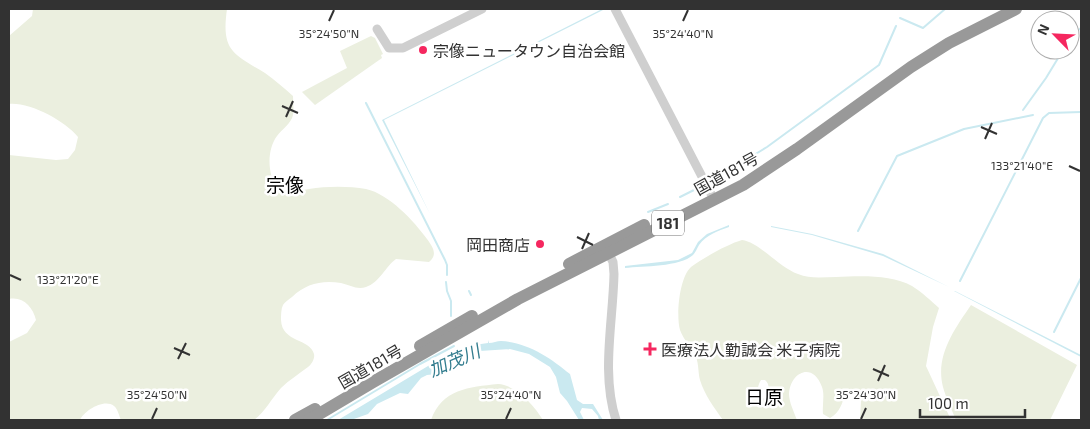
<svg xmlns="http://www.w3.org/2000/svg" width="1090" height="429" font-family="'Exo 2','Noto Sans JP',sans-serif">
<style>
.green{fill:#ebefdf;fill-rule:evenodd}
.water{fill:#cae9f0}
.lines{fill:none;stroke-linecap:round;stroke-linejoin:round}
.stream{stroke:#cae9f0;stroke-width:2}
.minor{stroke:#cfcfcf;stroke-width:9}
.highway{stroke:#999;stroke-width:12}
.ticks{fill:none;stroke:#323232;stroke-width:2}
.poi-dot{fill:#f5275f;stroke:#fff;stroke-width:2}
.labels{text-anchor:middle;dominant-baseline:central;stroke-width:5;stroke-linejoin:round;paint-order:stroke}
.shield{fill:#fff;stroke:#707070;stroke-width:1}
.shield-label{font-size:15px;font-weight:bold;fill:#323232}
.poi-label{font-size:16px;fill:#323232;stroke:#fff;text-anchor:start}
.street-label{font-size:16px;fill:#323232;stroke:#fff}
.water-label{font-size:18px;font-style:italic;fill:#337d8f;stroke:#fff}
.quarter-label{font-size:19px;fill:#000;stroke:#fff}
.ticks-label{font-size:12px;text-anchor:middle;fill:#323232;stroke:#fff;stroke-width:5;stroke-linejoin:round;paint-order:stroke}
</style>
<rect width="100%" height="100%" fill="#fff"/>
<g class="green">
<path d="M33,9H227C221,51 233,54 265,73C275,80 284,88 293,96C293,102 294,109 293,115C291,124 282,129 277,136C267,149 267,174 277,187C279,189 283,192 286,192C294,193 302,190 309,189C327,186 349,186 366,189C389,194 414,221 427,239C433,247 438,255 429,262L396,259C386,266 379,283 366,287C357,290 350,285 341,283C321,280 306,284 292,297C289,299 285,302 283,305C281,309 281,315 281,320C282,343 310,338 314,354C315,358 312,364 308,367C299,374 289,380 281,388C271,399 266,411 254,420H121C119,416 118,409 114,406C104,398 84,411 80,420H9V342L27,333L36,320C33,307 23,296 9,299V155L56,160L68,159L75,150L78,137C65,121 30,102 9,104V36L32,16Z"/>
<polygon points="371,36 375,38 383,54 381,55 382,58 315,105 302,92 347,68 340,51"/>
<path d="M742,240C761,243 778,267 798,274C810,279 823,277 836,277C859,276 891,274 912,286C922,292 931,301 939,308L933,327L926,366L951,420H860L861,400L860,397L850,392L845,394C842,404 840,412 830,418L823,414C822,405 825,395 822,387C813,361 790,372 789,394C789,402 794,412 797,420H723C715,409 704,394 700,380C698,373 699,365 696,357C691,348 684,340 680,330C676,316 679,278 691,267C703,258 728,244 742,240ZM761,380H765C771,385 768,392 766,398L760,399C757,393 757,386 761,380Z"/>
<path d="M971,305L1077,365L1050,420H956C952,410 946,398 943,387C935,356 954,330 971,305Z"/>
<path d="M498,384C516,385 534,405 543,420H431C442,389 469,387 498,384Z"/>
</g>
<g class="water">
<polygon points="602,9 605,9 384,120 430,214 382,120"/>
<path d="M729,225V227C718,231 706,235 699,245C697,248 696,252 693,255C680,267 643,266 625,268V266L678,260L692,253L698,242L707,234Z"/>
<polygon points="771,226 812,234 883,254 949,287 883,256 812,235 771,227"/>
<polygon points="954,291 955,291 1081,355 1081,357"/>
<path d="M488,340L489,343C493,343 497,341 501,341C527,342 551,358 570,374L577,400L583,404H593L603,420H599L598,416L592,409L582,408L580,412L584,420H579L567,401L560,393L556,377L550,367L529,354L510,349L480,351L465,355L447,365L437,374L427,375L421,378L408,394L400,393L377,404L368,414L351,420H338L448,354L467,346L488,343Z"/>
</g>
<g class="lines">
<g class="stream">
<polyline points="900,18 923,28 945,9"/>
<polyline points="1070,38 1073,34 1081,28"/>
<polyline points="366,103 445,260 447,265 447,275"/>
<polyline points="1023,110 1046,78 1063,50"/>
<polyline points="716,178 767,147 879,65 896,26"/>
<polyline points="680,197 694,190"/>
<polyline points="648,212 668,204"/>
<polyline points="858,231 897,156 964,129 1033,115"/>
<polyline points="960,281 1043,118 1049,113 1081,112"/>
<polyline points="446,282 447,291 451,301 451,316"/>
<polyline points="469,291 471,295"/>
<polyline points="1054,332 1081,278"/>
<polyline points="327,420 420,364 454,346"/>
</g>
<g class="minor">
<polyline points="615,9 711,194"/>
<polyline points="377,29 389,48 403,48 482,9"/>
<path d="M606,248L613,262L614,274C613,322 601,374 616,420"/>
</g>
<g class="highway">
<polyline points="569,264 644,225"/>
<polyline points="420,346 472,316"/>
<polyline points="295,420 315,409"/>
<polyline points="309,420 373,382 518,299 743,185 797,149 911,67 949,43 1016,9"/>
</g>
</g>
<path class="ticks" d="M329,21L334,10M683,21L688,10M282,106L298,113M286,117L293,101M981,127L997,134M985,139L992,123M1069,166L1080,171M577,237L593,245M582,249L589,233M10,275L21,280M174,348L190,355M178,359L186,343M873,369L889,376M878,381L885,365M152,419L157,408M506,419L511,408M861,419L866,408"/>
<g class="poi-dot">
<circle cx="423" cy="50" r="5"/>
<circle cx="540" cy="244" r="5"/>
<path d="M647.5 341.5h5v5h5v5h-5v5h-5v-5h-5v-5h5z"/>
</g>
<g class="labels">
<rect class="shield" x="652" y="210.5" width="32" height="25" rx="4"/>
<g class="shield-label">
<text x="668" y="223">181</text>
</g>
<g class="poi-label">
<text x="433" y="50">宗像ニュータウン自治会館</text>
<text x="530" y="244" text-anchor="end">岡田商店</text>
<text x="661" y="349">医療法人勤誠会 米子病院</text>
</g>
<g class="street-label">
<text transform="translate(726 173) rotate(-29)">国道181号</text>
<text transform="translate(370 366) rotate(-30)">国道181号</text>
</g>
<g class="water-label">
<text transform="translate(454 360) rotate(-23)">加茂川</text>
</g>
<g class="quarter-label">
<text x="285" y="184">宗像</text>
<text x="764" y="396">日原</text>
</g>
</g>
<g class="ticks-label">
<text x="329" y="38">35°24'50"N</text>
<text x="683" y="38">35°24'40"N</text>
<text x="1022" y="170">133°21'40"E</text>
<text x="68" y="284">133°21'20"E</text>
<text x="157" y="399">35°24'50"N</text>
<text x="511" y="399">35°24'40"N</text>
<text x="866" y="399">35°24'30"N</text>
</g>
<rect width="1090" height="429" fill="none" stroke="#323232" stroke-width="20"/>
<g transform="translate(1055 35) rotate(294)"><circle r="24" fill="#ffffff" stroke="#adadad"/>
<path d="M0-4L9 19L0 12L-9 19Z" fill="#f5275f"/>
<text y="-8" font-size="14" font-weight="bold" text-anchor="middle" fill="#323232">N</text>
</g>
<path d="M920 409v8h105v-8" fill="none" stroke="#323232" stroke-width="2.5"/>
<text x="928" y="409" font-size="15" fill="#323232" stroke="#ffffff" stroke-width="4" paint-order="stroke">100 m</text>
</svg>
